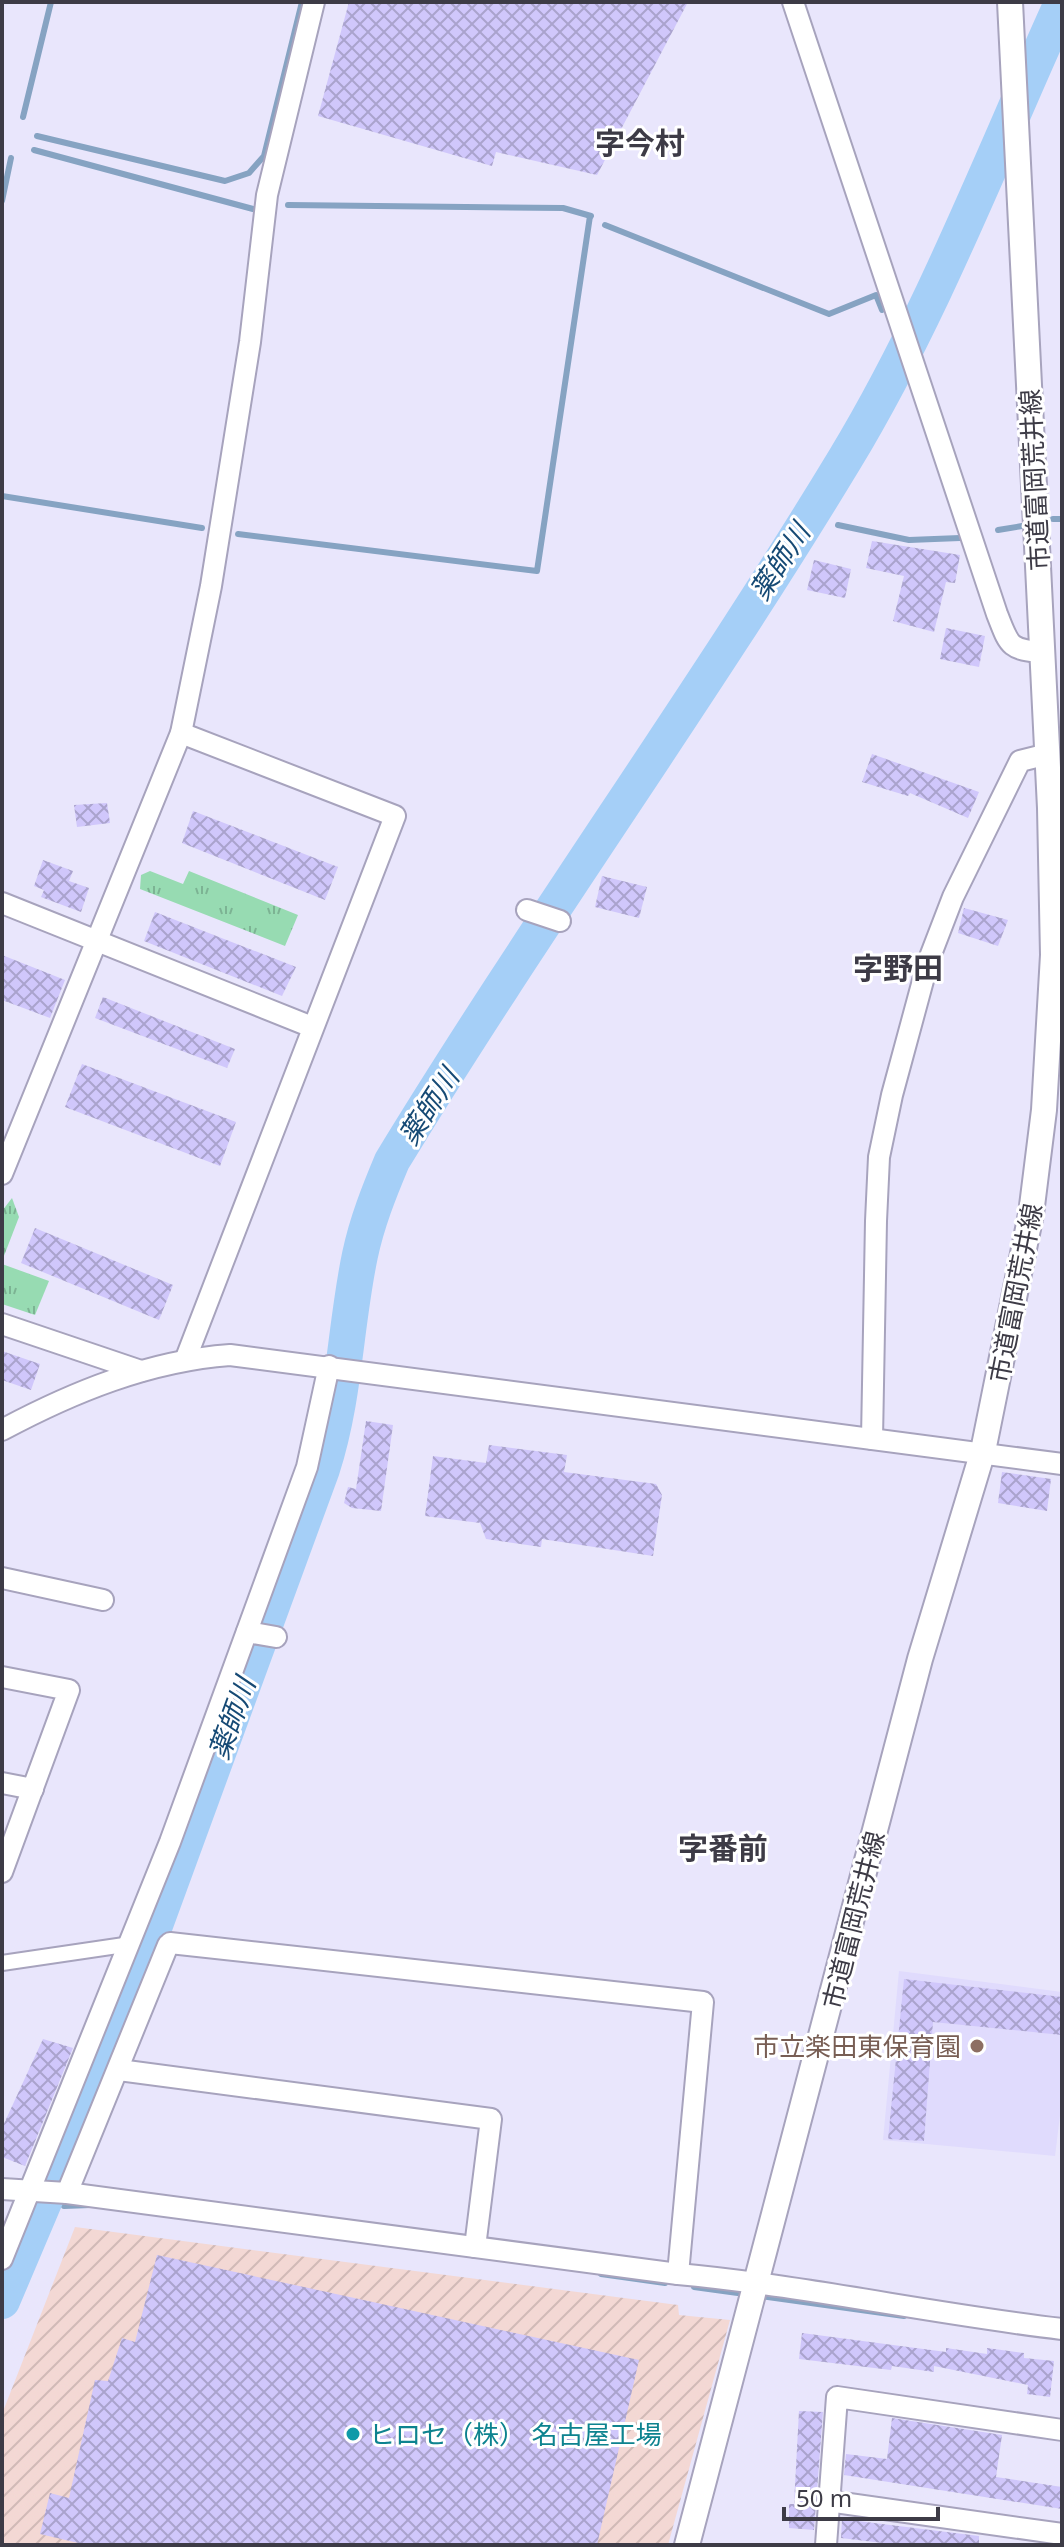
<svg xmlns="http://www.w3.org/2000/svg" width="1064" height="2547" font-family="'Noto Sans','Noto Sans JP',sans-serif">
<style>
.built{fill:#e0dbfd}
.industrial{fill:url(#industrial-furrows)}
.park{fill:url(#park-tufts)}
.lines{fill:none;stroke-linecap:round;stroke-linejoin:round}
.stream{stroke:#86a3c2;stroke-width:6}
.river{stroke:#a5cff7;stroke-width:36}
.building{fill:url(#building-cross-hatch)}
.pedestrian-casing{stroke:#a7a3bd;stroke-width:18}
.minor-casing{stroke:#a7a3bd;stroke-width:24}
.tertiary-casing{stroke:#a7a3bd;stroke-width:28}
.pedestrian{stroke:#fff;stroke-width:14}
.minor{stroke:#fff;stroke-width:20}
.tertiary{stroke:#fff;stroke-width:24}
.education-dot{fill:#8d6e63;stroke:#fff;stroke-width:3}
.culture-dot{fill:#0f9aa8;stroke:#fff;stroke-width:3}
.labels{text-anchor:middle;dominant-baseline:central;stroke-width:6;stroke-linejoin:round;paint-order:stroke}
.street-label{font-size:26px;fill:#3d3b46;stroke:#fff}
.education-label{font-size:26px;fill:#785e54;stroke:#fff;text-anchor:end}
.culture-label{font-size:26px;fill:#0d838f;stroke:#fff;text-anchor:start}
.water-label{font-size:28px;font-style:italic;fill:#164a75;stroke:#fff}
.quarter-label{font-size:30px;font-weight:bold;fill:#3d3b46;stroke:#fff}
</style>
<defs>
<pattern id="industrial-furrows" width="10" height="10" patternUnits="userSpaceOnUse" patternTransform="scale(2)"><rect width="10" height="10" fill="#f3d8d4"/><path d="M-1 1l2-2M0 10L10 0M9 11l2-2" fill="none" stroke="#d1bab7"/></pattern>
<pattern id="park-tufts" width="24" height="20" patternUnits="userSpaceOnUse" patternTransform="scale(2)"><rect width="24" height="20" fill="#97dbb2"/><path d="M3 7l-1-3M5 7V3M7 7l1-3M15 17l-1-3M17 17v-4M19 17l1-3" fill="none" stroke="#7cb393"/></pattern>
<pattern id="building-cross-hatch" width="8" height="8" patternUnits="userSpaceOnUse" patternTransform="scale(2)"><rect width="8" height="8" fill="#d0c7fb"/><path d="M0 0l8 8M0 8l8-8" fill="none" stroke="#aaa3cd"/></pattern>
</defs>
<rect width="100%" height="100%" fill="#e9e6fc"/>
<polygon class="built" points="899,1971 1062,1992 1062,2099 1055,2156 883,2140"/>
<polygon class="industrial" points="75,2227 678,2305 679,2315 730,2320 668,2545 2,2545 2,2414"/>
<g class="park">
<polygon points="150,871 183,884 189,871 298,915 285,946 140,889 141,875"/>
<polygon points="12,1198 19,1217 2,1261 2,1211"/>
<polygon points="2,1264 49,1281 35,1315 2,1304"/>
</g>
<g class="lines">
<g class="stream">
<polyline points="23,117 51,2"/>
<polyline points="37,136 225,181 249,173 264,156 302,2"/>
<polyline points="34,150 253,209"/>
<polyline points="2,201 11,158"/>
<polyline points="288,205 563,208 591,216"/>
<polyline points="605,225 829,314 876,295 882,310"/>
<polyline points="2,496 202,528"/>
<polyline points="811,510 819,515"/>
<polyline points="1053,519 1062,519"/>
<polyline points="838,525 909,540 960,538"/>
<polyline points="998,530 1022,526"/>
<polyline points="238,534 537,571 590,216"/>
<polyline points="64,2206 90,2205"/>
<polyline points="41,2208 43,2208"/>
<polyline points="601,2274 665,2283"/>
<polyline points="694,2287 745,2294"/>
<polyline points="760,2296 904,2316"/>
</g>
<path class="river" d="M2,2301L114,2037L322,1469C345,1398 345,1326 360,1255C367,1222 379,1192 392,1161C537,923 701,697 845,459C932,315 993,155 1062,3"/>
</g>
<g class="building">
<polygon points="349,2 688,2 597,175 496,152 492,166 318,116"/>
<polygon points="872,541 960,555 955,583 946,582 934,632 893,621 904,576 866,568"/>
<polygon points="814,560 851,569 845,598 807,590"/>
<polygon points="946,628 985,636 979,667 940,659"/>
<polygon points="872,754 979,792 968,818 910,793 908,796 862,782"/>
<polygon points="107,803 110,823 77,827 74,805"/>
<polygon points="193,811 338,867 325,900 182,843"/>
<polygon points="43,860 73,871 69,881 89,888 81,912 41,897 44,890 34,886"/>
<polygon points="602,876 647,887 639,918 595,907"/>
<polygon points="964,908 1008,920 998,946 958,933"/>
<polygon points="155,912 296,967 282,996 144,941"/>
<polygon points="2,955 65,980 50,1018 2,1000"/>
<polygon points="103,997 235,1049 227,1068 95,1018"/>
<polygon points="82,1064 236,1122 220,1166 65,1107"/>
<polygon points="35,1228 173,1285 159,1320 21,1263"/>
<polygon points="2,1351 40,1364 31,1390 2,1380"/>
<polygon points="366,1421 393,1425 381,1511 352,1508 344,1503 348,1487 356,1489"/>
<polygon points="489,1445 567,1455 564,1472 656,1484 662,1495 653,1556 542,1539 541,1547 486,1539 480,1523 425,1516 433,1456 486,1463"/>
<polygon points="1002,1472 1051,1479 1047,1511 998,1503"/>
<polygon points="904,1979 1062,1997 1062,2035 933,2022 924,2141 888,2139"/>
<polygon points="43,2039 73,2048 25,2166 2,2157 2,2128"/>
<polygon points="157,2255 639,2360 597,2545 87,2545 40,2534 50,2493 69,2498 95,2380 108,2381 122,2338 135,2342"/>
<polygon points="802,2333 946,2352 946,2348 987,2354 987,2348 1024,2353 1024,2358 1054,2361 1050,2397 1027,2394 1028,2385 934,2366 934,2372 892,2366 891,2370 799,2359"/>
<polygon points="799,2411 823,2412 814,2530 789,2528 789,2504 794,2504"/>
<polygon points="892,2418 1002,2435 996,2477 1062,2487 1062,2509 844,2475 846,2454 887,2459"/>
<polygon points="842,2519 979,2536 979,2545 899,2545 841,2538"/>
</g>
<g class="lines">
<defs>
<polyline id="pedestrian" points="2,1963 131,1944"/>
<g id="minor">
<path d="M793,2L997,614C1009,644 1008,650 1042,652"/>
<polyline points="181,733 395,816 186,1358"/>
<polyline points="2,903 312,1027"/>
<polyline points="527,910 560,921"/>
<polyline points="2,1174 181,733 211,586 250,342 267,195 314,2"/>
<polyline points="2,1324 141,1371"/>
<path d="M2,1430C73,1392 149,1361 230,1355L1062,1464"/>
<polyline points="872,1439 876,1221 879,1157 892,1095 928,962 953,897 1020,761 1048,754"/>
<polyline points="2,1578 103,1600"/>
<polyline points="247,1632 276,1637"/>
<polyline points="2,1677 69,1690 2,1872"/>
<polyline points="2,1783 33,1789"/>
<polyline points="170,1943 703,2002 678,2274"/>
<polyline points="119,2070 491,2119 475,2247"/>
<path d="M2,2189L67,2193L678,2274C807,2286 933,2314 1062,2329"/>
<polyline points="67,2193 168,1945"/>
<polyline points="2,2259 170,1842 307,1467 329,1366"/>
<polyline points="828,2501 1062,2534"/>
<polyline points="826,2545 837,2397 1062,2430"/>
</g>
<polyline id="tertiary" points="687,2545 920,1659 983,1451 1031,1214 1044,1110 1053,955 1050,808 1010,2"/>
</defs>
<use href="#pedestrian" class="pedestrian-casing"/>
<use href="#minor" class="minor-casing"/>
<use href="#tertiary" class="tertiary-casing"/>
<use href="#pedestrian" class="pedestrian"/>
<use href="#minor" class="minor"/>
<use href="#tertiary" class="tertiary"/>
</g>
<circle class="education-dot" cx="977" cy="2046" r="8"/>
<circle class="culture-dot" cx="353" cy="2434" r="8"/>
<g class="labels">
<g class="street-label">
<text transform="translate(1034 480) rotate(-93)">市道富岡荒井線</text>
<text transform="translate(1015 1293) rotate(-79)">市道富岡荒井線</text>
<text transform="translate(853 1920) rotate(-76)">市道富岡荒井線</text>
</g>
<g class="education-label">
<text x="961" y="2046">市立楽田東保育園</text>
</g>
<g class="culture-label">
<text x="369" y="2434">ヒロセ（株） 名古屋工場</text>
</g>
<g class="water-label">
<text transform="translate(779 561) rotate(-57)">薬師川</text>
<text transform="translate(428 1106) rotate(-57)">薬師川</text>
<text transform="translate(231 1718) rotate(-70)">薬師川</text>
</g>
<g class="quarter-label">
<text x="640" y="142">字今村</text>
<text x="898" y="967">字野田</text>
<text x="723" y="1847">字番前</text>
</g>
</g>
<rect width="1064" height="2547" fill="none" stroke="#3d3b46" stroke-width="8"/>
<path d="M784 2507v12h154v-12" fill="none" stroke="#3d3b46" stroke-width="4"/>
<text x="796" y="2507" font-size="24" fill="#3d3b46" stroke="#ffffff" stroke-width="6" paint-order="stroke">50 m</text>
</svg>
